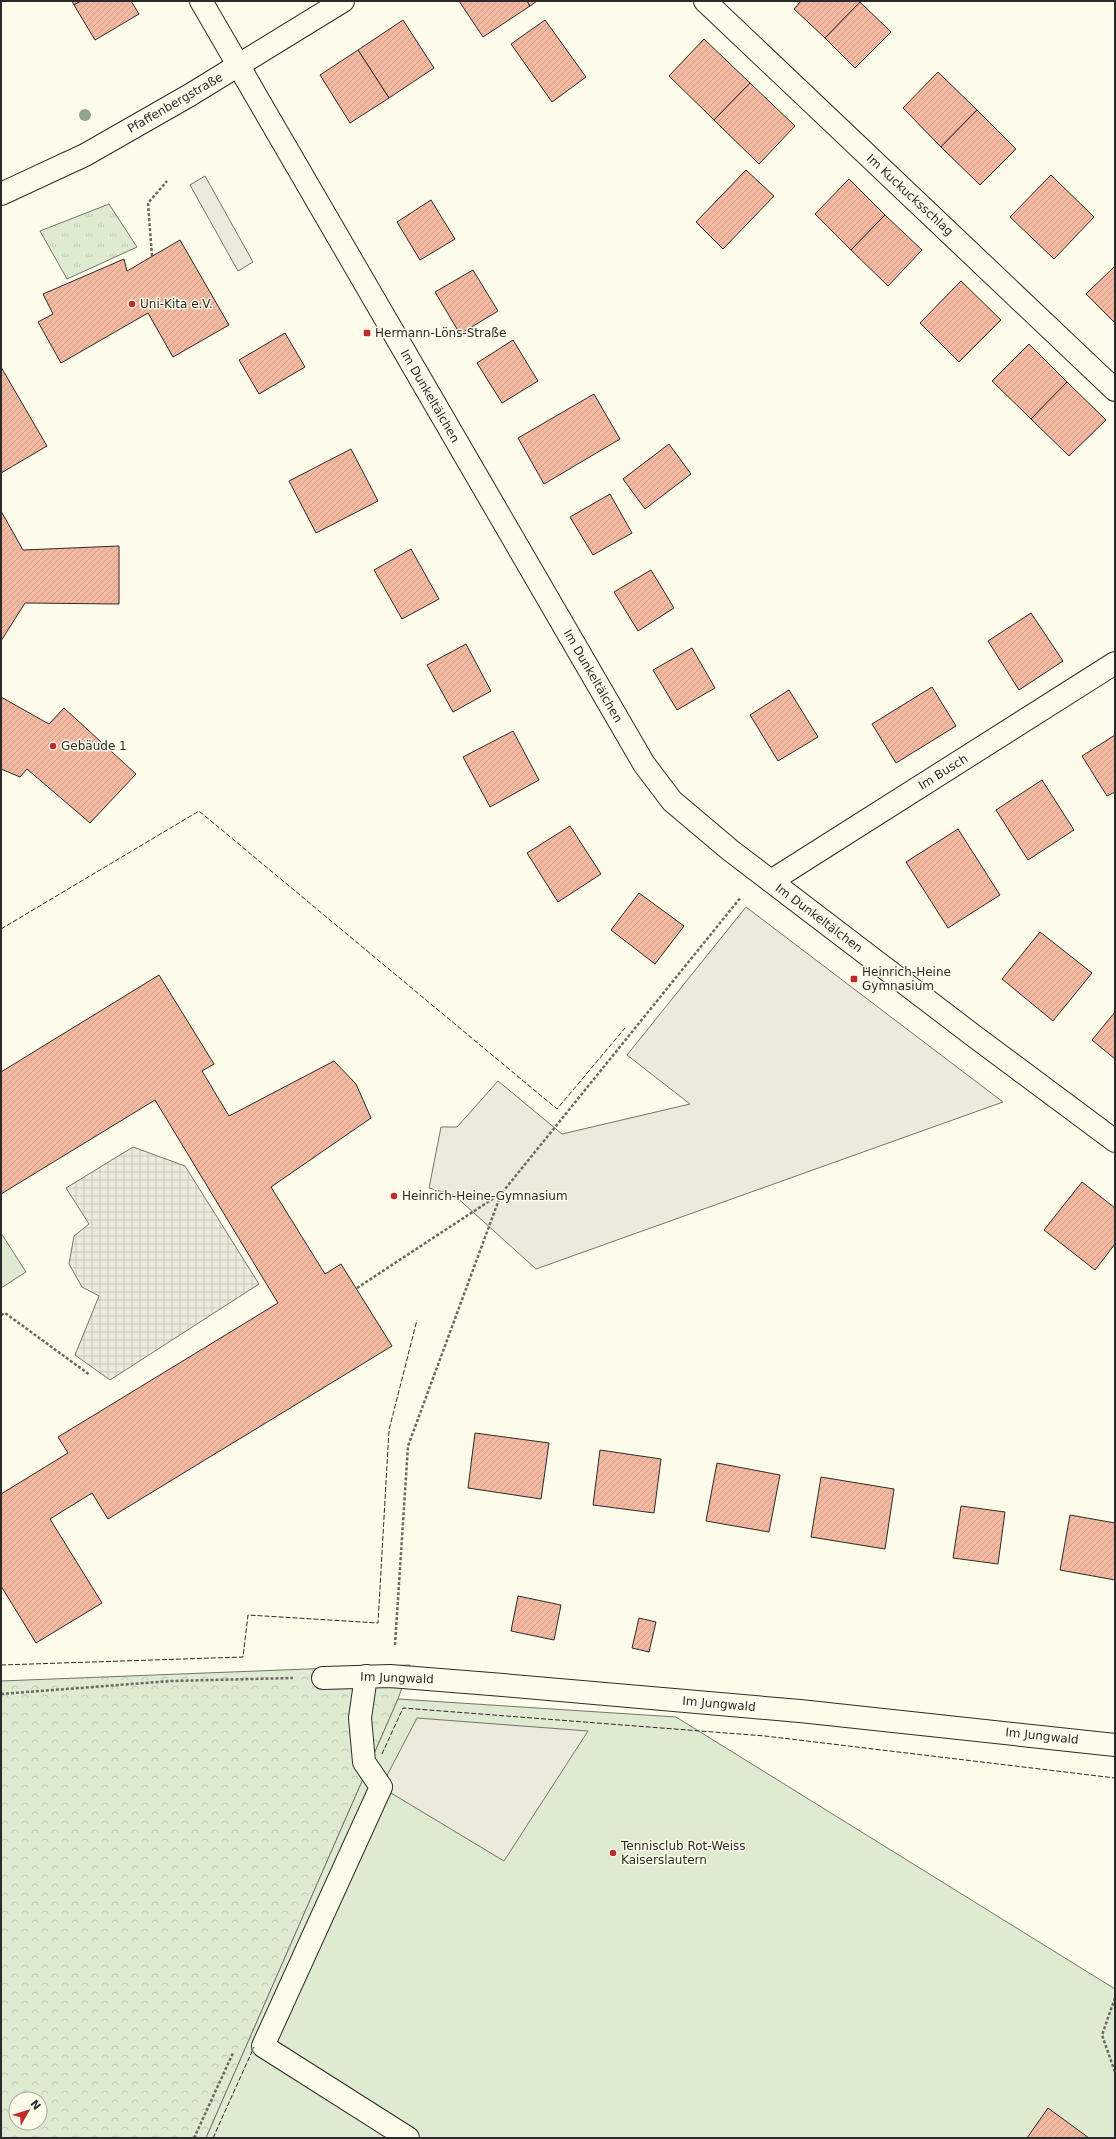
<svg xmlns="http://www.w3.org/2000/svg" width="1116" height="2139" font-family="'DejaVu Sans',sans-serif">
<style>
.grass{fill:url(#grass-tufts);stroke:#74746e}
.forest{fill:url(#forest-crowns);stroke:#74746e;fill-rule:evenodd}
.pitch{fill:#deebd1;stroke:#74746e}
.parking{fill:#eceadb;stroke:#74746e}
.plaza{fill:url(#plaza-grid);stroke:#74746e}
.building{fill:url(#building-hatch);stroke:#2b2b2b}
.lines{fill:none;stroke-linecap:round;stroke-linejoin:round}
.minor-casing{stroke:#2b2b2b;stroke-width:24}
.path{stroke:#6a6964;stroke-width:2.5;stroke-dasharray:3 2;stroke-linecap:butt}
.minor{stroke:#fdfbea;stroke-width:22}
.fence{stroke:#2b2b2b;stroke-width:1;stroke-dasharray:5 2;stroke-linecap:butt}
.tree{fill:#8ea78a}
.poi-dot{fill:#c62828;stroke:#fdfbea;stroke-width:1.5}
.labels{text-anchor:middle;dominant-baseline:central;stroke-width:3;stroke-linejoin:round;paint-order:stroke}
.street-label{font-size:12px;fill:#2b2b2b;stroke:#fdfbea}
.poi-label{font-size:12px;fill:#2b2b2b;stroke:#fdfbea;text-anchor:start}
</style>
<defs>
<pattern id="grass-tufts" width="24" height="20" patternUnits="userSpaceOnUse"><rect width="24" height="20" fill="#deebd1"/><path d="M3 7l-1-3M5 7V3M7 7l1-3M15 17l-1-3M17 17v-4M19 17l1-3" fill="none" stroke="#bfcab4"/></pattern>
<pattern id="forest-crowns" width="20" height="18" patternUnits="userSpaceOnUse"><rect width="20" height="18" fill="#deebd1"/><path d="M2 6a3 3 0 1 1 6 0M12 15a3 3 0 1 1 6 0" fill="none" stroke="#bfcab4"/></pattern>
<pattern id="plaza-grid" width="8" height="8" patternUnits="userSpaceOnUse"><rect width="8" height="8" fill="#eceadb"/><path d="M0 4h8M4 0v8" fill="none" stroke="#cbc9bc"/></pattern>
<pattern id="building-hatch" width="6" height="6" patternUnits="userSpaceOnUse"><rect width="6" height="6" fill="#f2b8a0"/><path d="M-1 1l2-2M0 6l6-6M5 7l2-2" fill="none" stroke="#d09e8a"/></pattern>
</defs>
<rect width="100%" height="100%" fill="#fdfbea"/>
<polygon class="grass" points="109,204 137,247 67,279 40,231"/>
<path class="forest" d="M410,1665L398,1699L206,2138H1V1681ZM16,2099H40V2123H16Z"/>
<g class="pitch">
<polygon points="1,1233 26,1272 1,1288"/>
<polygon points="398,1699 676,1717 1115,1989 1115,2138 206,2138"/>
</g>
<g class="parking">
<polygon points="205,176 253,262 238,271 190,185"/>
<polygon points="746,907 1003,1102 536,1269 454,1195 429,1188 441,1127 457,1127 498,1081 562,1134 690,1104 627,1055"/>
<polygon points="417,1718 588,1731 504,1861 381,1787"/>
</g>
<polygon class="plaza" points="133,1147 185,1166 259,1284 110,1380 75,1355 99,1296 82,1287 69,1264 74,1236 89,1224 66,1188"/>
<g class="building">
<polygon points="72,1 81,1 74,5"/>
<polygon points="81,1 131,1 139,14 95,40 74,5"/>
<polygon points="459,1 527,1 530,6 483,37"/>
<polygon points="527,1 537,1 530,6"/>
<polygon points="801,1 859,1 860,2 825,38 794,9"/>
<polygon points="860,2 891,32 855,68 825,38"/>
<polygon points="403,20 434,68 389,98 358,50"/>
<polygon points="545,20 586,77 552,102 511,44"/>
<polygon points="704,39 750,83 714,120 669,76"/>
<polygon points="358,50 389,98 350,123 320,75"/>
<polygon points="938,72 977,110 941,147 903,108"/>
<polygon points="750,83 795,126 759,164 714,120"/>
<polygon points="977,110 1016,149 980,185 941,147"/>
<polygon points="746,170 774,196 723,249 696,222"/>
<polygon points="1051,175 1094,217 1054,259 1010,217"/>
<polygon points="849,179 885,215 851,250 815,214"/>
<polygon points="431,200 455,239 420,260 397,222"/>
<polygon points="885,215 922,250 888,286 851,250"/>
<polygon points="180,240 229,325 173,357 148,313 61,363 38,322 53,314 43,294 124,259 127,271"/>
<polygon points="1115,266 1115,323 1086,294"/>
<polygon points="473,270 498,311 460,334 435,292"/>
<polygon points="961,281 1001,320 959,362 920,323"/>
<polygon points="285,333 305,367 259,394 239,360"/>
<polygon points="513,340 538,381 502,403 477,363"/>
<polygon points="1029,344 1067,382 1031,419 992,381"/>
<polygon points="1,367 47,446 1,473"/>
<polygon points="1067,382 1106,420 1069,456 1031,419"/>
<polygon points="594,394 620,439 544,484 518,438"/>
<polygon points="669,444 691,474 645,509 623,479"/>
<polygon points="351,449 378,501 316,533 289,481"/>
<polygon points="610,494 632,533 593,555 570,517"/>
<polygon points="1,511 23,550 119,546 119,604 25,603 1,641"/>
<polygon points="411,549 439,599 402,619 374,570"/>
<polygon points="651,570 674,608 638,631 614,592"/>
<polygon points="1031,613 1063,661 1019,690 988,641"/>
<polygon points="466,644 491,691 453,712 427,665"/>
<polygon points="692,648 715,688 677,710 653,670"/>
<polygon points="932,687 956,726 896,763 872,724"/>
<polygon points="789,690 818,737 778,761 750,715"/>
<polygon points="1,697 49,724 64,708 136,774 90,823 27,769 20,777 1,769"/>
<polygon points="513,731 539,780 490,807 463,757"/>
<polygon points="1115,735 1115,792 1107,796 1082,756"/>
<polygon points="1042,780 1074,830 1028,860 996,810"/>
<polygon points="570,826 601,874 558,902 527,853"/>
<polygon points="958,829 1000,895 948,928 906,862"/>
<polygon points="639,893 684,926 655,964 611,930"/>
<polygon points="1040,932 1092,973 1053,1021 1002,979"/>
<polygon points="159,975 214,1064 202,1071 229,1116 334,1061 356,1084 371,1118 271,1187 325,1274 341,1264 392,1346 108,1519 92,1493 50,1519 102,1603 36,1643 1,1586 1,1494 68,1453 58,1437 278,1303 155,1100 1,1194 1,1072"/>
<polygon points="1115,1012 1115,1059 1092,1040"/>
<polygon points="1082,1182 1115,1208 1115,1244 1095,1270 1044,1230"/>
<polygon points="475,1433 549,1443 541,1499 468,1488"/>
<polygon points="600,1450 661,1459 654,1513 593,1505"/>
<polygon points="717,1463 780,1475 769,1532 706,1521"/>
<polygon points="821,1477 894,1489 885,1549 811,1537"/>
<polygon points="961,1506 1005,1512 998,1564 953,1558"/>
<polygon points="1070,1515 1115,1523 1115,1580 1060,1570"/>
<polygon points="518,1596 561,1605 554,1640 511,1631"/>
<polygon points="639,1618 656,1622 649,1652 632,1648"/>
<polygon points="1048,2108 1089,2138 1027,2138"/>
</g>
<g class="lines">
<defs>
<g id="minor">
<polyline points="201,1 644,764 672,801 730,850 974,1036 1115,1141"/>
<polyline points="705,1 1115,390"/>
<polyline points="1,194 85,155 190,95 343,1"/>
<polyline points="771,881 1115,663"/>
<polyline points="366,1676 360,1718 364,1762 381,1787 263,2046 408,2138"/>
<polyline points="323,1678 390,1676 503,1685 800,1711 1115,1745"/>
</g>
</defs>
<use href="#minor" class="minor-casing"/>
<g class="path">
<polyline points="152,256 148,203 167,181"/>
<polyline points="357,1288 500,1194"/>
<polyline points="1,1315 5,1313 90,1375"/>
<polyline points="395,1645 408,1446 501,1194 741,897"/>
<polyline points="1,1694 171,1681 293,1678"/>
<polyline points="1115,1998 1102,2035 1115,2072"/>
<polyline points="194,2138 233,2053"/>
</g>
<use href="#minor" class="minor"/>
<g class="fence">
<polyline points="1,929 199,811 557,1109 625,1028"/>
<polyline points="1,1665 243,1657 248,1615 378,1623 389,1430 417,1320"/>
<polyline points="382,1754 403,1708 765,1736 1115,1778"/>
<polyline points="213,2138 254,2047"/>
</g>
</g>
<circle class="tree" cx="85" cy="115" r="6"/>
<g class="poi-dot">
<circle cx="132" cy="304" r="4"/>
<rect x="363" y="329" width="8" height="8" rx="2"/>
<circle cx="53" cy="746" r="4"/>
<rect x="850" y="975" width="8" height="8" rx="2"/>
<circle cx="394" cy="1196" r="4"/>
<circle cx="613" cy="1853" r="4"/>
</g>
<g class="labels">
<g class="street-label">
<text transform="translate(175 103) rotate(-30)">Pfaffenbergstraße</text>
<text transform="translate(910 195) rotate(43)">Im Kuckucksschlag</text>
<text transform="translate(430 396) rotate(60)">Im Dunkeltälchen</text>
<text transform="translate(593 676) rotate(60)">Im Dunkeltälchen</text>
<text transform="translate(943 772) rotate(-32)">Im Busch</text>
<text transform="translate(819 918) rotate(37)">Im Dunkeltälchen</text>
<text transform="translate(397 1678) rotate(2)">Im Jungwald</text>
<text transform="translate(719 1704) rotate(5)">Im Jungwald</text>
<text transform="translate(1042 1736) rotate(6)">Im Jungwald</text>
</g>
<g class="poi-label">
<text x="140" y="304">Uni-Kita e.V.</text>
<text x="375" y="333">Hermann-Löns-Straße</text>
<text x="61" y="746">Gebäude 1</text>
<text x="862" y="972">Heinrich-Heine<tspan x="862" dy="14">Gymnasium</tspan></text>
<text x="402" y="1196">Heinrich-Heine-Gymnasium</text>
<text x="621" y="1846">Tennisclub Rot-Weiss<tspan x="621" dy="14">Kaiserslautern</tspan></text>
</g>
</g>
<rect width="1116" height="2139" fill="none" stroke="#2b2b2b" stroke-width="4"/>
<g transform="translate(28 2111) rotate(51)"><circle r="19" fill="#fdfbea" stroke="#a9a89e"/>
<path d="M0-3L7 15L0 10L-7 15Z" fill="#c62828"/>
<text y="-6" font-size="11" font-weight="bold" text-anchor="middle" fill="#2b2b2b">N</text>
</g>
</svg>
